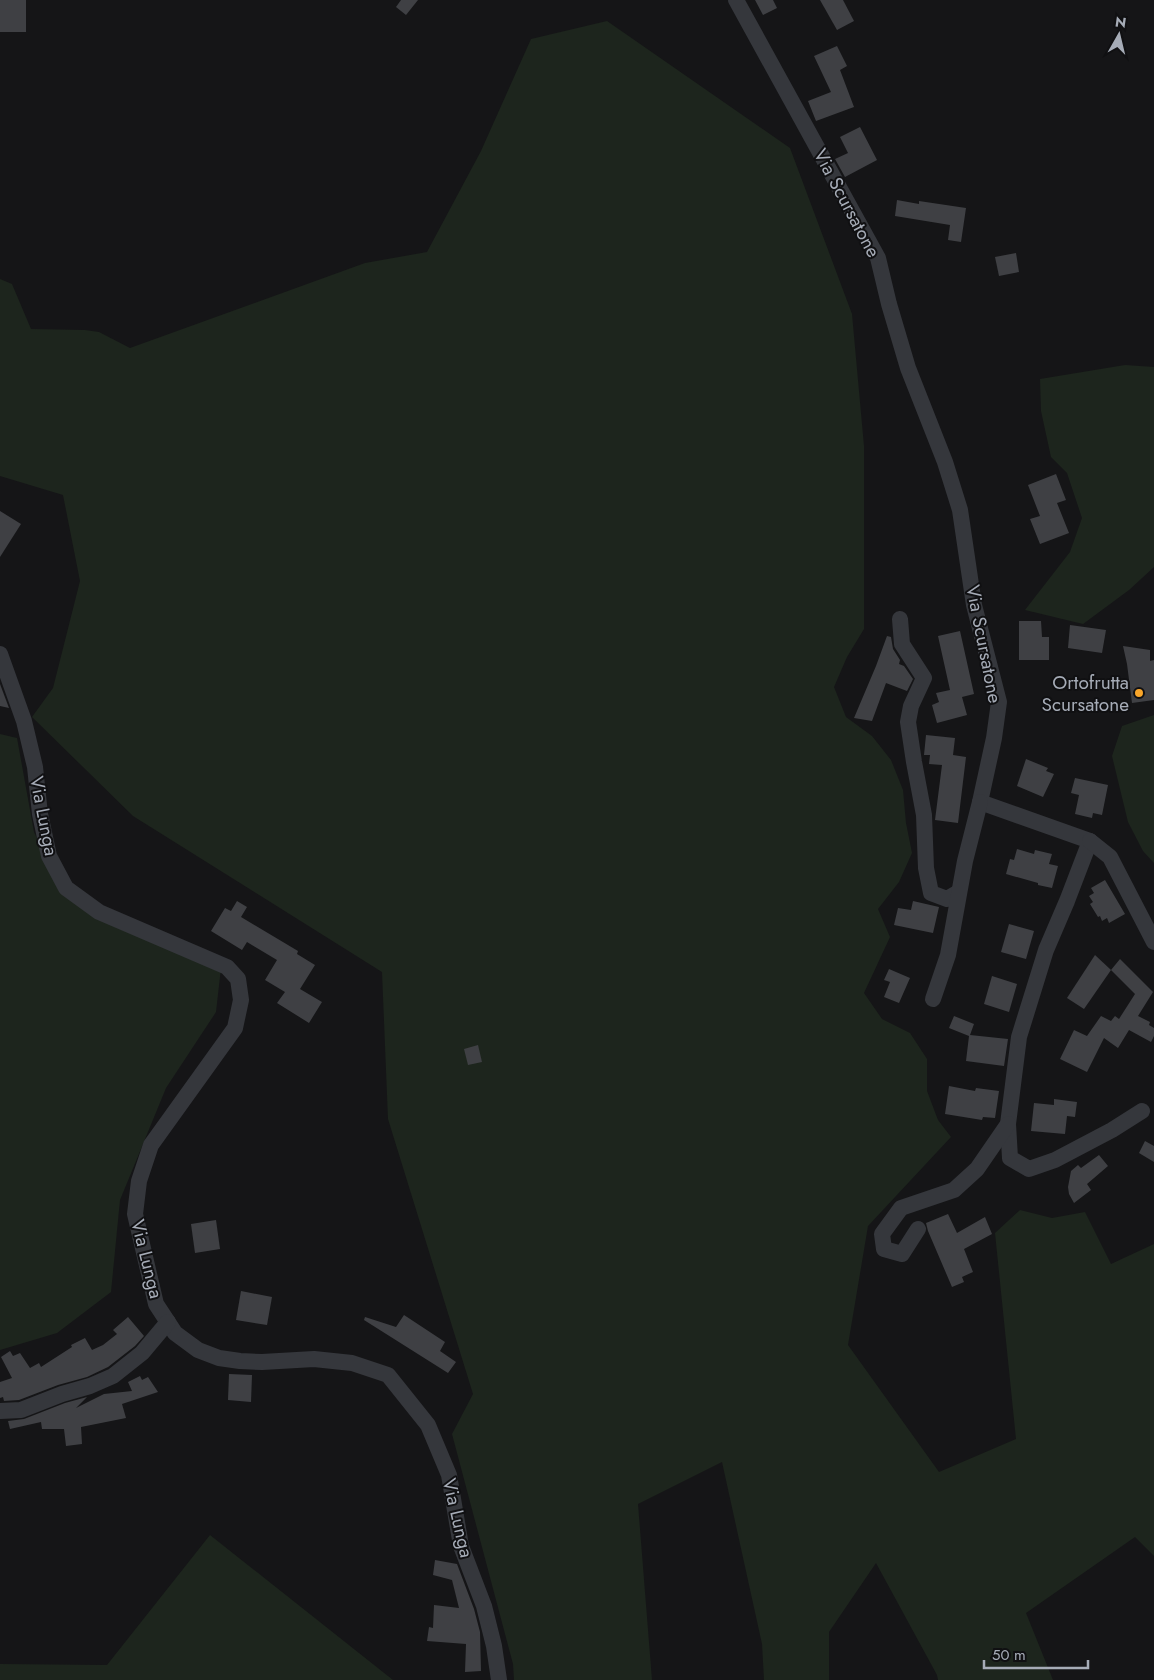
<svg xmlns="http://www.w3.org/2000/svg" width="1154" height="1680" font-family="Jost,sans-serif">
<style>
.green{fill:#1d251d}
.building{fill:#3f4044}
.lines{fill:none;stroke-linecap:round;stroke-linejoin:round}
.minor{stroke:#35373c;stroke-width:16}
.poi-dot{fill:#f9a62a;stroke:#101012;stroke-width:2}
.labels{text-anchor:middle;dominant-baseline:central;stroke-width:4;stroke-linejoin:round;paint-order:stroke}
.street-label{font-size:19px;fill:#a6acb7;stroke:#101012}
.poi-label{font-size:19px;fill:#a6acb7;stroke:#101012;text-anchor:end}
</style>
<rect width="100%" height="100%" fill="#151517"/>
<g class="green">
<polygon points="607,21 790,148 852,314 864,446 864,629 847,657 834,687 846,717 872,736 891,760 903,790 906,823 912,853 899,882 878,909 890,937 864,993 882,1019 910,1033 927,1059 927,1091 938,1120 951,1137 868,1226 848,1345 939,1472 1016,1439 995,1233 1020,1210 1052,1218 1085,1212 1111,1264 1154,1244 1154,1556 1135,1537 1026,1613 1053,1680 938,1680 937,1675 876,1563 829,1632 829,1680 764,1680 762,1644 722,1462 638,1504 652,1680 514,1680 513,1664 452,1434 473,1394 388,1119 382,972 133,816 32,717 53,688 80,581 63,495 0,476 0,279 12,284 31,329 85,330 99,332 130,348 365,263 427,252 481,151 531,39"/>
<polygon points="1125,365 1154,367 1154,567 1129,590 1083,624 1025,610 1070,552 1082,518 1067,473 1051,457 1041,411 1040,379"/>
<polygon points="1154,715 1154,863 1143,851 1128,822 1112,756 1122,726"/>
<polygon points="0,734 17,738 34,832 47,859 70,894 221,968 216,1012 166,1088 120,1200 111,1292 57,1333 0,1350"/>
<polygon points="210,1535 393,1680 0,1680 0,1664 107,1665"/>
</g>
<g class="building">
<rect x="0" y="0" width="26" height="32"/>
<polygon points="401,0 418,0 406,15 396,7"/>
<polygon points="755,0 773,0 777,8 763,15"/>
<polygon points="820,0 843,0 854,21 837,30"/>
<polygon points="837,46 847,66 840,70 854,107 816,121 808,101 831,92 814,56"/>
<polygon points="860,127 877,160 845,177 835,159 848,153 840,137"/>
<polygon points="897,200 919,204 919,201 966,208 961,242 948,240 950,225 895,216"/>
<polygon points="1016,253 1019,272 999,276 995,257"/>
<polygon points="1056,474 1066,500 1057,503 1069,533 1040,544 1030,519 1040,516 1028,485"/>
<polygon points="0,511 21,524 0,557"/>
<polygon points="1019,621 1041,621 1042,637 1049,637 1049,660 1019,660"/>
<polygon points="1070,625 1106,630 1102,653 1068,648"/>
<polygon points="960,631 974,694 962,697 967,715 937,723 932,705 939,702 936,693 950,690 938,636"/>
<polygon points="887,636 891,637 893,649 900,660 899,664 904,666 913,679 907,691 886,683 872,721 854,718 876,666"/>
<polygon points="1123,646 1150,650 1150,661 1154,660 1154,700 1132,703 1127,664"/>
<polygon points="0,684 9,708 0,706"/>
<polygon points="926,735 955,738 953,755 966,757 958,823 935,820 942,765 929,764 930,755 924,755"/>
<polygon points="1026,759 1048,768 1046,771 1054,774 1043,797 1017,786"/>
<polygon points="1075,778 1108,785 1102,815 1093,813 1092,818 1075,814 1079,795 1071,793"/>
<polygon points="1017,849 1034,854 1035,850 1052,854 1049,864 1058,866 1052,888 1038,885 1038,883 1006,874 1010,859 1014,860"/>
<polygon points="1105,880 1125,914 1109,923 1107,918 1102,921 1100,916 1098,917 1090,904 1093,902 1089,896 1094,893 1091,888"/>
<polygon points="237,901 247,907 241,917 298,951 297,954 315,965 300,989 322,1002 309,1023 277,1003 285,992 265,980 277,960 247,942 242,950 211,931 225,908 231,911"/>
<polygon points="913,901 939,907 933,933 894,925 898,908 911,910"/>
<polygon points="1009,924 1034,931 1026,959 1001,952"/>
<polygon points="1095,955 1111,970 1084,1009 1067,998"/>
<polygon points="1120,959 1153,992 1138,1016 1150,1022 1149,1025 1154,1028 1154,1036 1151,1042 1129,1030 1118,1048 1104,1038 1087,1072 1060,1059 1074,1030 1087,1036 1101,1016 1111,1021 1115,1016 1119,1019 1135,994 1111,970"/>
<polygon points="889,969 910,978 899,1003 884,997 890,982 884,980"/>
<polygon points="992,976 1017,984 1009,1012 984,1004"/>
<polygon points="954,1016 974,1024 970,1035 1008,1039 1004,1066 966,1061 969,1036 949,1028"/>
<polygon points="478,1045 482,1062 468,1065 464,1049"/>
<polygon points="949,1086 975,1091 976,1088 999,1091 995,1118 983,1117 982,1120 945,1114"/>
<polygon points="1054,1099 1077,1102 1075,1117 1067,1116 1065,1134 1031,1131 1034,1103 1054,1105"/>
<polygon points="1145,1141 1154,1146 1154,1162 1139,1153"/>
<polygon points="1099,1155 1108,1166 1087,1184 1091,1190 1074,1203 1069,1194 1068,1187 1071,1171 1078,1165 1081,1168"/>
<polygon points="948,1214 957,1233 985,1217 992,1234 964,1249 973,1272 962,1277 964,1282 952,1287 928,1231 926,1223"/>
<polygon points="216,1220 220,1249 195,1253 191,1224"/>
<polygon points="241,1291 272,1297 267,1325 236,1320"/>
<polygon points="404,1315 445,1342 440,1351 456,1362 448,1373 364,1320 365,1317 396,1327"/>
<polygon points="128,1317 144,1336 135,1346 108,1367 87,1377 58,1385 19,1400 4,1401 3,1397 0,1398 0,1382 12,1378 1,1357 10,1351 13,1356 20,1353 30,1368 39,1363 41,1367 72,1347 71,1345 85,1338 92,1350 103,1345 117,1334 113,1330"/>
<polygon points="229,1374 252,1375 251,1402 228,1400"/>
<polygon points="140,1376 142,1380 148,1377 158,1392 122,1404 126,1418 81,1427 82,1444 66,1446 64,1429 42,1429 41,1422 10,1429 8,1421 24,1419 65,1403 87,1397 76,1408 104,1394 132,1391 128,1382"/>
<polygon points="435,1560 457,1564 474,1609 480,1632 481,1671 465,1672 466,1644 427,1641 429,1627 433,1628 434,1605 459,1608 452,1580 433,1575"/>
</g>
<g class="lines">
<g class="minor">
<polyline points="736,0 878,258 889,304 908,368 945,462 960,510 974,605 999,702 994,738 980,802 1090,841 1067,901 1046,950 1019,1037 1008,1124 1010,1158 1029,1169 1055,1160 1112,1130 1142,1111"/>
<polyline points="900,619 902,644 924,678 911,706 908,722 914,762 924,815 926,868 931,893 947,899 959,892"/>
<polyline points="0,654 24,721 35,767 40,814 49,856 66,888 99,912 227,967 238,979 241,1000 235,1028 151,1145 139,1181 135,1214 156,1304 175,1333 198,1350 219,1358 240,1361 262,1362 314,1359 352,1363 388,1375 428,1425 449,1475 461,1546 484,1606 494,1646 499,1680"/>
<polyline points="1090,841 1110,857 1154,942"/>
<polyline points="933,999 948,955 965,861 980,802"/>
<polyline points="918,1229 902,1254 884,1249 882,1234 901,1208 954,1190 977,1169 1008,1124"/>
<polyline points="0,1411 21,1410 62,1394 90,1386 113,1376 142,1353 168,1322"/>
</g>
</g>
<circle class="poi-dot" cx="1139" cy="693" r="5"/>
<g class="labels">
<g class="street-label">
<text transform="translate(847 203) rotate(62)">Via Scursatone</text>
<text transform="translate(984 644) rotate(79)">Via Scursatone</text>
<text transform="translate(44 816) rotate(79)">Via Lunga</text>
<text transform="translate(147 1259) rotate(76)">Via Lunga</text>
<text transform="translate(458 1518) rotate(77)">Via Lunga</text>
</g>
<g class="poi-label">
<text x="1129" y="682">Ortofrutta<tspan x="1129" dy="22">Scursatone</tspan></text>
</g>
</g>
<g transform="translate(1119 35) rotate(8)" stroke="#101012" stroke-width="4" paint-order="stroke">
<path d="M0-4L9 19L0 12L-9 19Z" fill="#a6acb7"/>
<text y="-8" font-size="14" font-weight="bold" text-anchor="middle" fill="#a6acb7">N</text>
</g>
<path d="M984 1660v8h104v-8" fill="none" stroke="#a6acb7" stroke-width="2.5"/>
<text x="992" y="1660" font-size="15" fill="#a6acb7" stroke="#101012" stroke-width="4" paint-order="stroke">50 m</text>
</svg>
